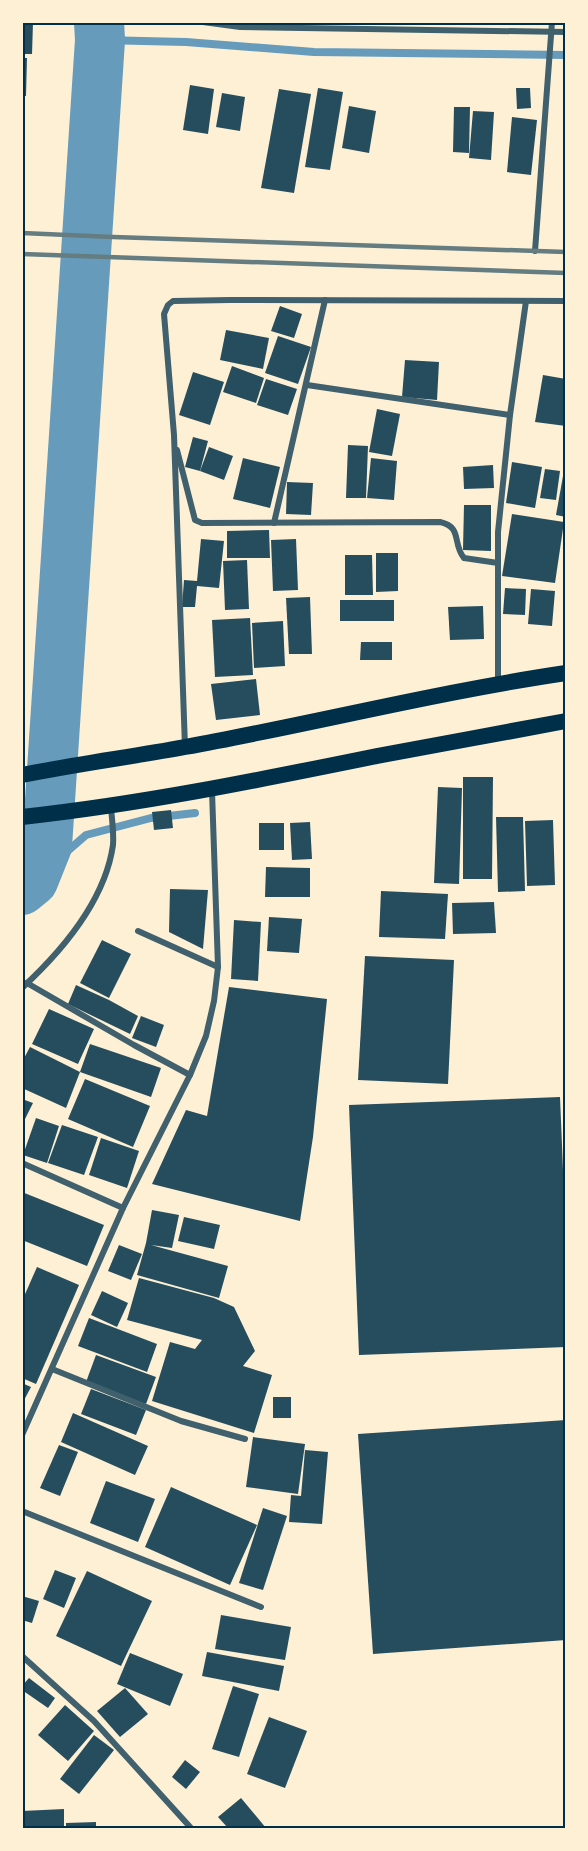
<svg xmlns="http://www.w3.org/2000/svg" width="588" height="1851" font-family="'Crimson Pro',serif">
<style>
.lines{fill:none;stroke-linecap:round;stroke-linejoin:round}
.stream{stroke:#669bbc;stroke-width:8}
.river{stroke:#669bbc;stroke-width:50}
.building{fill:#264d5e}
.minor{stroke:#3f606c;stroke-width:6}
.trunk{stroke:#003049;stroke-width:16}
.rail{stroke:#657d81;stroke-width:4.5}
.neatline{fill:none;stroke:#003049;stroke-width:2}
</style>
<rect width="100%" height="100%" fill="#fdf0d5"/>
<g class="lines">
<g class="stream">
<polyline points="100,40 186,42 314,52 566,55"/>
<polyline points="33,881 86,835 151,818 195,813"/>
</g>
<polyline class="river" points="22,890 33,881 47,846 100,40 99,22"/>
</g>
<g class="building">
<polygon points="22,22 33,22 32,54 22,54"/>
<polygon points="22,58 27,58 26,96 22,96"/>
<polygon points="190,85 214,89 208,134 183,130"/>
<polygon points="318,88 343,92 330,170 305,167"/>
<polygon points="516,88 530,88 531,108 517,109"/>
<polygon points="279,89 311,94 294,193 261,188"/>
<polygon points="222,93 245,97 240,131 216,127"/>
<polygon points="349,106 376,111 369,153 342,148"/>
<polygon points="454,107 470,107 469,153 453,152"/>
<polygon points="473,111 494,112 491,160 469,158"/>
<polygon points="512,117 537,120 531,175 507,172"/>
<polygon points="280,306 302,314 294,338 271,331"/>
<polygon points="226,330 269,338 263,369 220,360"/>
<polygon points="278,336 311,347 298,384 265,373"/>
<polygon points="405,360 439,362 437,400 402,397"/>
<polygon points="232,366 264,378 256,403 223,392"/>
<polygon points="193,372 224,382 210,425 179,415"/>
<polygon points="543,375 566,379 566,426 535,422"/>
<polygon points="266,379 297,389 288,415 257,405"/>
<polygon points="377,409 400,414 392,456 369,452"/>
<polygon points="193,437 208,441 200,471 185,467"/>
<polygon points="348,445 368,446 366,498 346,498"/>
<polygon points="209,447 233,456 224,480 200,471"/>
<polygon points="243,458 280,467 270,508 233,499"/>
<polygon points="371,458 397,461 394,500 367,498"/>
<polygon points="512,462 542,467 535,508 506,503"/>
<polygon points="493,465 494,488 464,489 463,467"/>
<polygon points="545,469 560,471 556,500 540,498"/>
<polygon points="563,476 566,477 566,517 556,515"/>
<polygon points="287,482 313,483 311,515 286,514"/>
<polygon points="464,505 491,505 491,551 463,550"/>
<polygon points="512,514 564,522 555,583 502,576"/>
<polygon points="269,530 270,558 227,558 227,531"/>
<polygon points="201,539 224,541 219,588 197,586 195,607 182,607 184,580 197,581"/>
<polygon points="296,539 298,590 273,591 271,540"/>
<polygon points="376,553 398,553 398,591 376,592"/>
<polygon points="345,555 372,555 373,595 345,595"/>
<polygon points="247,560 249,609 225,610 223,561"/>
<polygon points="505,588 526,589 525,615 503,614"/>
<polygon points="531,589 555,591 552,626 528,624"/>
<polygon points="310,597 312,654 289,654 286,598"/>
<rect x="340" y="600" width="54" height="21"/>
<polygon points="483,606 484,639 450,640 448,607"/>
<polygon points="250,618 253,675 215,677 212,620"/>
<polygon points="283,621 285,666 254,668 252,623"/>
<polygon points="361,642 392,642 392,660 360,660"/>
<polygon points="256,679 260,715 216,720 211,684"/>
<polygon points="463,777 493,777 492,879 463,879"/>
<polygon points="438,787 462,788 459,884 434,883"/>
<polygon points="171,810 173,828 154,830 152,812"/>
<polygon points="496,817 523,817 525,891 498,892"/>
<polygon points="553,820 555,885 527,886 525,821"/>
<polygon points="310,822 312,859 292,860 290,823"/>
<rect x="259" y="823" width="25" height="27"/>
<polygon points="266,867 310,868 310,897 265,897"/>
<polygon points="170,889 208,890 203,949 169,932"/>
<polygon points="381,891 448,894 445,939 379,937"/>
<polygon points="494,902 496,933 453,934 452,903"/>
<polygon points="269,917 302,919 299,953 267,951"/>
<polygon points="234,920 261,922 258,981 231,979"/>
<polygon points="102,940 131,954 109,998 80,983"/>
<polygon points="365,956 454,960 448,1084 358,1080"/>
<polygon points="76,985 109,1000 138,1016 130,1034 68,1004"/>
<polygon points="229,987 327,999 313,1137 300,1221 152,1184 186,1110 207,1116"/>
<polygon points="49,1009 94,1029 78,1064 32,1044"/>
<polygon points="141,1016 164,1025 156,1047 132,1038"/>
<polygon points="90,1044 161,1068 151,1097 80,1072"/>
<polygon points="30,1047 80,1072 66,1108 22,1088 22,1062"/>
<polygon points="85,1079 150,1106 133,1147 68,1119"/>
<polygon points="560,1097 566,1243 566,1347 359,1355 349,1105"/>
<polygon points="22,1099 33,1103 22,1125"/>
<polygon points="36,1118 59,1126 47,1163 23,1155"/>
<polygon points="62,1125 98,1137 84,1175 48,1163"/>
<polygon points="101,1138 139,1151 127,1188 89,1175"/>
<polygon points="22,1192 104,1225 87,1266 22,1240"/>
<polygon points="152,1210 179,1215 172,1248 151,1245 228,1266 219,1298 137,1275 146,1243"/>
<polygon points="184,1217 220,1225 214,1249 178,1241"/>
<polygon points="119,1245 142,1254 131,1280 108,1271"/>
<polygon points="37,1267 79,1285 36,1384 22,1378 22,1301"/>
<polygon points="139,1278 214,1298 234,1307 255,1351 243,1366 272,1375 254,1433 152,1401 170,1342 195,1349 202,1340 127,1320"/>
<polygon points="102,1291 128,1303 117,1327 91,1315"/>
<polygon points="89,1318 157,1344 147,1372 78,1346"/>
<polygon points="96,1355 156,1377 146,1404 86,1382"/>
<polygon points="22,1383 31,1387 22,1404"/>
<polygon points="91,1389 146,1410 136,1435 81,1414"/>
<rect x="273" y="1397" width="18" height="21"/>
<polygon points="73,1413 148,1446 135,1475 61,1442"/>
<polygon points="566,1420 566,1640 373,1654 358,1434"/>
<polygon points="253,1437 305,1444 298,1494 246,1487"/>
<polygon points="59,1445 78,1452 60,1496 40,1488"/>
<polygon points="305,1450 328,1452 322,1524 289,1522 291,1495 301,1496"/>
<polygon points="106,1481 155,1499 138,1542 90,1523"/>
<polygon points="171,1487 257,1525 230,1585 145,1547"/>
<polygon points="263,1508 287,1516 263,1590 239,1583"/>
<polygon points="55,1570 76,1578 64,1608 43,1599"/>
<polygon points="87,1571 152,1601 121,1666 56,1636"/>
<polygon points="22,1596 39,1601 32,1623 22,1620"/>
<polygon points="221,1615 291,1627 285,1660 215,1649"/>
<polygon points="207,1652 284,1666 279,1691 202,1676"/>
<polygon points="130,1653 183,1674 170,1706 117,1684"/>
<polygon points="29,1678 55,1698 48,1708 22,1690 22,1686"/>
<polygon points="233,1686 259,1694 239,1757 212,1749"/>
<polygon points="125,1688 148,1714 120,1737 97,1711"/>
<polygon points="65,1705 94,1731 68,1761 38,1735"/>
<polygon points="269,1717 307,1731 285,1788 247,1774"/>
<polygon points="94,1735 114,1750 79,1794 60,1779"/>
<polygon points="185,1760 200,1772 186,1789 172,1777"/>
<polygon points="241,1798 266,1828 228,1828 218,1817"/>
<polygon points="64,1809 64,1828 22,1828 22,1811"/>
<polygon points="96,1822 96,1828 66,1828 66,1823"/>
</g>
<g class="lines">
<g class="minor">
<polyline points="203,22 240,27 566,32"/>
<polyline points="535,251 552,22"/>
<polyline points="307,385 510,415"/>
<path d="M177,450L195,520L202,523L440,522C463,527 452,544 464,558L498,563"/>
<polyline points="274,523 325,300"/>
<polyline points="498,682 498,532 510,415 526,301"/>
<polyline points="185,747 174,435 164,314 168,305 173,301 230,300 566,301"/>
<polyline points="138,931 218,967"/>
<polyline points="27,983 134,1045 190,1075"/>
<path d="M22,988C62,951 105,901 113,845C114,833 112,820 111,808"/>
<polyline points="22,1163 123,1208"/>
<polyline points="52,1369 181,1421 245,1439"/>
<polyline points="22,1435 123,1208 190,1075 206,1036 214,1001 218,967 212,791"/>
<polyline points="22,1511 261,1607"/>
<polyline points="22,1656 94,1721 191,1828"/>
</g>
<g class="trunk">
<path d="M22,775C76,764 131,757 185,747C312,724 437,692 566,673"/>
<path d="M22,817C142,804 259,780 377,756C440,744 503,733 566,721"/>
</g>
<g class="rail">
<polyline points="22,233 113,237 566,252"/>
<polyline points="22,254 566,273"/>
</g>
</g>
<rect width="588" height="1851" fill="none" stroke="#fdf0d5" stroke-width="48"/>
<rect x="24" y="24" width="540" height="1803" class="neatline"/>
</svg>
